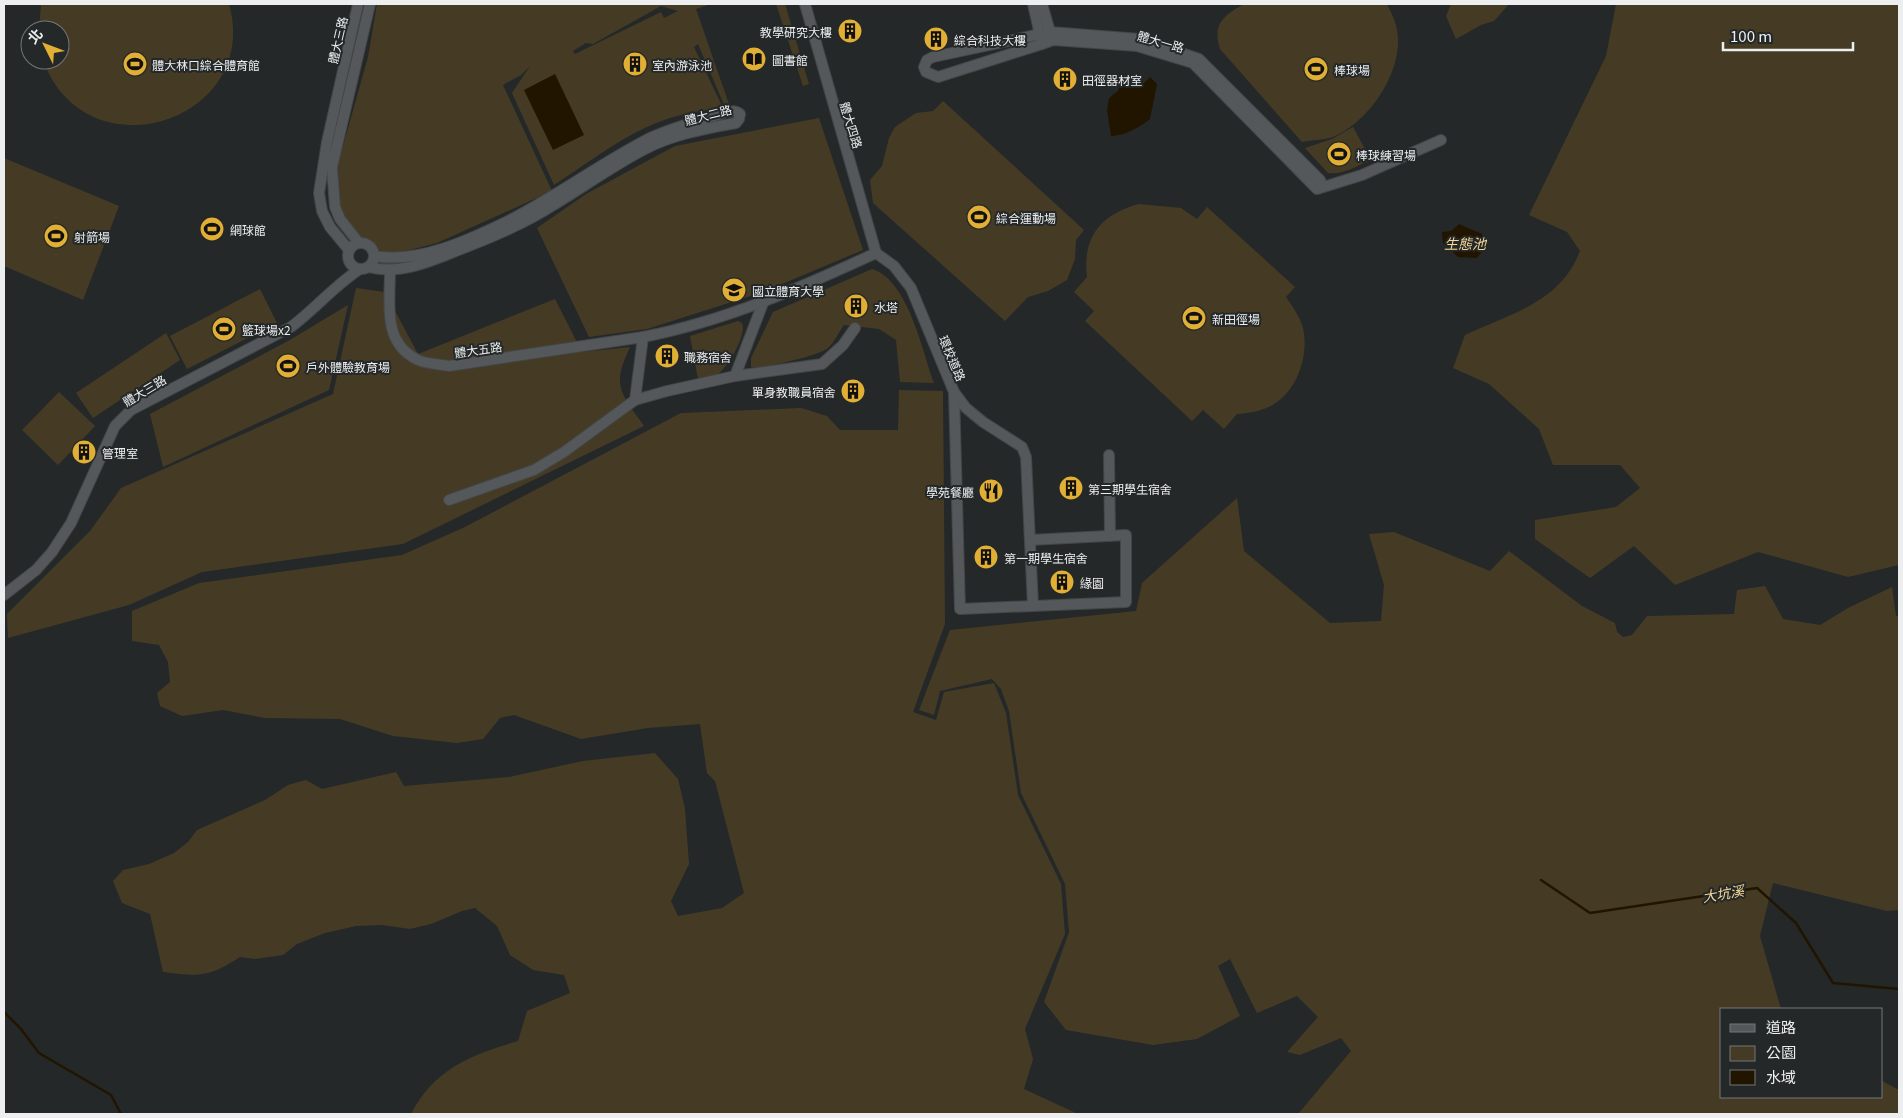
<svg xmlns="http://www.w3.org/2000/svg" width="1903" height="1118" font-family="Georgia,'Noto Sans TC',serif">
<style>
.green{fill:#453b25;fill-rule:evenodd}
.water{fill:#211500}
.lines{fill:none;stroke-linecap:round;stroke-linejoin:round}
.stream{stroke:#211500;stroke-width:2.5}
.minor-casing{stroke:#434547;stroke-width:12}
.minor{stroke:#54585a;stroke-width:10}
.labels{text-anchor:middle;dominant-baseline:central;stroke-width:4;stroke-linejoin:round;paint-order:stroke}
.poi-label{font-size:12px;fill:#eceeef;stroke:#242829;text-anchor:start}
.street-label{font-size:12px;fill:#eceeef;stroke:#242829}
.water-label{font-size:14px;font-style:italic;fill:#f6d897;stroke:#242829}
</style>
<rect width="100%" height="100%" fill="#242829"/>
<g class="green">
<path d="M41,4H229C262,121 86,178 43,60H60V30H39Z"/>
<path d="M377,4H711L696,9L730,107H725L698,44L694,47L723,108C704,110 685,113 667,119C627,132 590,162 554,185L512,93L530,66L521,75L503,85L552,191L437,243L390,255L363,242L340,211L338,164L368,57ZM661,6L678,11L664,18L661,12L575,54L573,51L586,43L593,44Z"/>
<polygon points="776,4 785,4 809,84 803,86"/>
<path d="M1244,4H1387C1393,16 1398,26 1398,40C1399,77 1367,123 1333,137C1324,140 1312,140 1302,142L1220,49C1212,24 1224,15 1244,4Z"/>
<polygon points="1451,4 1509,4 1494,21 1481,25 1456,39 1446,16"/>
<path d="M1616,4H1899V565L1848,577L1758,552L1675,585L1634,546L1590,578L1535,539V520L1616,507L1640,488L1620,465H1553L1539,429L1489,384L1453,368L1465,335C1511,313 1560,303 1580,251L1567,232L1529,215L1606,56Z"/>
<polygon points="943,101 1084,230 1076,240 1075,259 1067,280 1048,291 1028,297 1005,321 873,203 870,180 882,166 889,138 895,127 916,113 933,111"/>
<polygon points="819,118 863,250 763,292 647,329 589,337 537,228 586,194 675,146"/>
<path d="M1353,127L1371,160C1357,166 1343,175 1328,173L1305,148L1332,139Z"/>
<polygon points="4,158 119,206 83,300 4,266"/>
<path d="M1139,204L1181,208L1197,219L1207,207L1295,287L1286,297C1293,307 1300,317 1303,328C1309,355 1298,389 1274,404C1263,411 1250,413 1237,414L1224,429L1203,410L1192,421L1085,321L1094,311L1074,292L1087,277C1082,237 1101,214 1139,204Z"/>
<path d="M872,269C908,280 922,350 934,383L900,382L896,340L879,329L844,325C839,332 834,343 828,348C818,356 762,369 751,367V358L773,312Z"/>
<path d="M356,288L385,292L418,354L555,299L582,352L630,347C611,387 621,393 644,426L403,544L202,572L129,605L8,638L7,614L90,531L121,488L333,394Z"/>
<polygon points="260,289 277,323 187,369 170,336"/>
<polygon points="348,305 329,390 163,467 150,414 288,341"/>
<path d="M738,321L742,323C747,335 728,367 717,375C713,378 704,378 698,379L690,336Z"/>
<polygon points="166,333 180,360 93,418 76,393"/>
<path d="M899,390L943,391L945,624L913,712L936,720L944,692L994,683L1006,713L1018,795L1061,884L1065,934L1025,1029L1033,1059L1024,1089L1078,1114H411C435,1068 471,1055 518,1041L527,1011L570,993L564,975L533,970L510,955L497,926L475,908L462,911L431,924L410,929L382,925L356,926L325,933L297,944L283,955L255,959L240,957C209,977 200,977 163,972L150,914L122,903L113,881L123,870L149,864L174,853L188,842L197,830L265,800L288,785L306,780L322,789L396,772L404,786L509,777L583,761L655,753L678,779L685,809L689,864L671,901L678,916L722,908L744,893L715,781L707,773L700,724L648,728L581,739L514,715L500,718L483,739L457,743L393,736L340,719L265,718L223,710L182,716L160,706L157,693L170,682L168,662L159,645L132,641V611L199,583L402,555L465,527L681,413L801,408L827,416L840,430H898Z"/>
<polygon points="59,392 95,426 58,465 22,430"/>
<polygon points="1237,498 1244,551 1330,623 1381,621 1384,585 1369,534 1394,532 1490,571 1509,551 1582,606 1615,623 1617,632 1623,637 1632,635 1647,616 1734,614 1737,590 1765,586 1783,619 1820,625 1848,608 1892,587 1896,616 1899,616 1899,910 1887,911 1773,883 1760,936 1781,1009 1722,1009 1722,1097 1882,1097 1882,1081 1899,1090 1899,1114 1298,1114 1351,1051 1341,1038 1300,1055 1287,1052 1318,1017 1297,996 1257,1013 1230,959 1218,966 1240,1016 1197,1039 1153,1045 1066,1030 1044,1002 1069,932 1065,884 1021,793 1009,711 1001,689 992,679 940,691 934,715 919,710 950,630 1136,611 1142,583"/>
</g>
<g class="water">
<polygon points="555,74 584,135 553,150 524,90"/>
<path d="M1150,77L1157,84L1150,119C1140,127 1124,136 1111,136L1107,110L1109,98L1118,91L1121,83L1132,84L1136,87L1144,83Z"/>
<polygon points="1459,224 1482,234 1484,249 1477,258 1458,257 1443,243 1442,232 1451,231"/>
</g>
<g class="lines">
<g class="stream">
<polyline points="1541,880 1590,913 1757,888 1796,923 1833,983 1899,989"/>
<polyline points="4,1012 21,1029 39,1053 111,1095 121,1114"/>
</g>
<defs>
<g id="minor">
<polyline points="805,4 876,253"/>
<polyline points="1033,4 1042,44 1053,40 1137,46 1193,63 1317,189 1362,175 1441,140"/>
<polyline points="1042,4 1050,32 1140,39 1199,59 1320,180 1322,187"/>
<polyline points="1042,44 938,77 926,72 924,67 927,60 933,57 1045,33"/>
<circle cx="361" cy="256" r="13"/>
<polyline points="359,243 340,219 335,207 332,167 370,4"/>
<polyline points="349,250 330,227 322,211 319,193 327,142 358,4"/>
<polyline points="876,253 894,266 911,288 954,392 966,408 983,422 1022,447 1026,457 1033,606"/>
<path d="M368,267C398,275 429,262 456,251C490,238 524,224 555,204C585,186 614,165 645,149C674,134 704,129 736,123L739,119L740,114C733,107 719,115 711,117C690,123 670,129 650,138C601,163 557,196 508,221C469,240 418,264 374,256"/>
<path d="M390,270C390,304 382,343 418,360C427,364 439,364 449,366L643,337"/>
<polyline points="735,376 763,303"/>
<polyline points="954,392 960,609 1126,602 1126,535 1030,540"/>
<polyline points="635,400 667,391 735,376 822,364 843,345 855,328"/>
<polyline points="1109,455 1110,536"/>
<path d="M449,500L534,470L564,452L635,400L643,337C725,321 800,288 876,253"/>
<path d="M4,595L36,570L52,552L71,523L115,426L131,410L291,327C315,309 335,285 360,269"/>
</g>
</defs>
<use href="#minor" class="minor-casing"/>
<use href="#minor" class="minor"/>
</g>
<defs>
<symbol id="building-disc" viewBox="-11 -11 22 22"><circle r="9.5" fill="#e1af34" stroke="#242829"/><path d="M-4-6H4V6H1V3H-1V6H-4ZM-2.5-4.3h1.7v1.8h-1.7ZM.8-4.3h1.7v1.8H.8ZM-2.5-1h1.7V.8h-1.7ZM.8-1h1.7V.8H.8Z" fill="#111"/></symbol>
<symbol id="library-disc" viewBox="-11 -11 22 22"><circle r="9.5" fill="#e1af34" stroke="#242829"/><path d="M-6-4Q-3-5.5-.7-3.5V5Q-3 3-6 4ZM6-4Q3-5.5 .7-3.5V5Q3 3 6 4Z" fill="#111"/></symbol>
<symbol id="stadium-disc" viewBox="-11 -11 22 22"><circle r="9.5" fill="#e1af34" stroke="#242829"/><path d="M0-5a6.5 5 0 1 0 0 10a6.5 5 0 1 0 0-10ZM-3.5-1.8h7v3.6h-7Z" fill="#111"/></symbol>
<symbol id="school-disc" viewBox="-11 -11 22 22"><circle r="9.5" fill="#e1af34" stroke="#242829"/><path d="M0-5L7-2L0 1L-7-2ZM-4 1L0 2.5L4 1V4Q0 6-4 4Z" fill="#111"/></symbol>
<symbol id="restaurant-disc" viewBox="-11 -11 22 22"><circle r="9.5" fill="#e1af34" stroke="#242829"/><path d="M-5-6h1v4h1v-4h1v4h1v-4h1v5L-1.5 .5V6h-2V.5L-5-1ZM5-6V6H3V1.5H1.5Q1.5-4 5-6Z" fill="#111"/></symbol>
</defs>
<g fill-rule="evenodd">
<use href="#building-disc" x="836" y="17" width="28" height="28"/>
<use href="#building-disc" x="922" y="25" width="28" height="28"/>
<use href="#library-disc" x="740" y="45" width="28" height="28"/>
<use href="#stadium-disc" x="121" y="50" width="28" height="28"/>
<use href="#building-disc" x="621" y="50" width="28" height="28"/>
<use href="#stadium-disc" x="1302" y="55" width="28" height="28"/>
<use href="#building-disc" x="1051" y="65" width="28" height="28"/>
<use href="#stadium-disc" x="1325" y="140" width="28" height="28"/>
<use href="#stadium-disc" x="965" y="203" width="28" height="28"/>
<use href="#stadium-disc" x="198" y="215" width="28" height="28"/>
<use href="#stadium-disc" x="42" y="222" width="28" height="28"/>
<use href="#school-disc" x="720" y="276" width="28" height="28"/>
<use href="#building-disc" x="842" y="292" width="28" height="28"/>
<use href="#stadium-disc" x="1180" y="304" width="28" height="28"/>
<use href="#stadium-disc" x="210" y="315" width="28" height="28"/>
<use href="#building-disc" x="653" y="342" width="28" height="28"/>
<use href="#stadium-disc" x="274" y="352" width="28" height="28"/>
<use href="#building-disc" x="839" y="377" width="28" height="28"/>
<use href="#building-disc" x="70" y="438" width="28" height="28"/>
<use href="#building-disc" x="1057" y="474" width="28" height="28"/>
<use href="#restaurant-disc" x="977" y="477" width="28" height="28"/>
<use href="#building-disc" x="972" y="543" width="28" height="28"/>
<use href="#building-disc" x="1048" y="568" width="28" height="28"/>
</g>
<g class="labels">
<g class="poi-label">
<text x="832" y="31" text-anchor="end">教學研究大樓</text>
<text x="954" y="39">綜合科技大樓</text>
<text x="772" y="59">圖書館</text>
<text x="152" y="64">體大林口綜合體育館</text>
<text x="652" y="64">室內游泳池</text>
<text x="1334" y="69">棒球場</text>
<text x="1082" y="79">田徑器材室</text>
<text x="1356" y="154">棒球練習場</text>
<text x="996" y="217">綜合運動場</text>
<text x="230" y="229">網球館</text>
<text x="74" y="236">射箭場</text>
<text x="752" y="290">國立體育大學</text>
<text x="874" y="306">水塔</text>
<text x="1212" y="318">新田徑場</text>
<text x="242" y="329">籃球場x2</text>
<text x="684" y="356">職務宿舍</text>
<text x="306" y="366">戶外體驗教育場</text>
<text x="836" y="391" text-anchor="end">單身教職員宿舍</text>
<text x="102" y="452">管理室</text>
<text x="1088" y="488">第三期學生宿舍</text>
<text x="974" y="491" text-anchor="end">學苑餐廳</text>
<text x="1004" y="557">第一期學生宿舍</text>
<text x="1080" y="582">緣園</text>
</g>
<g class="street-label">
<text transform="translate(337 40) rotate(-77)">體大三路</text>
<text transform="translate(1161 41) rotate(16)">體大一路</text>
<text transform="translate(708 114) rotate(-14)">體大二路</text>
<text transform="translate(852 125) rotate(73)">體大四路</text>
<text transform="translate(478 349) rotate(-8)">體大五路</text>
<text transform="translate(953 358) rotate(67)">環校道路</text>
<text transform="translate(144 390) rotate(-31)">體大三路</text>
</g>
<g class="water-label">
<text x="1465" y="243">生態池</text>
<text transform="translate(1723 893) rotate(-9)">大坑溪</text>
</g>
</g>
<rect width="1903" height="1118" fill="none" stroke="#eceeef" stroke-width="10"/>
<rect x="1720" y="1008" width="162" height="90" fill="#242829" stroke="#747778"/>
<rect x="1730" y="1024" width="25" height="8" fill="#54585a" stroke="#747778"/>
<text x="1766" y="1033" font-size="15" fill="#eceeef">道路</text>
<rect x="1730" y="1046" width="25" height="15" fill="#453b25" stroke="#747778"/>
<text x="1766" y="1058" font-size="15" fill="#eceeef">公園</text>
<rect x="1730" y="1070" width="25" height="15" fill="#211500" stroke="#747778"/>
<text x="1766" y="1083" font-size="15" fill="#eceeef">水域</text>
<g transform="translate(45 45) rotate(312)"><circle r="24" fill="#242829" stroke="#747778"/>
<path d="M0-4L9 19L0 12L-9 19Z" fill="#e1af34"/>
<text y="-8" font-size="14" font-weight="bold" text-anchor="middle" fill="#eceeef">北</text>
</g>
<path d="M1723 42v8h130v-8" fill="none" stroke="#eceeef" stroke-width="2.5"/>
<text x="1730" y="42" font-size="15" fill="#eceeef" stroke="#242829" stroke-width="4" paint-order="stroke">100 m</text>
</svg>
